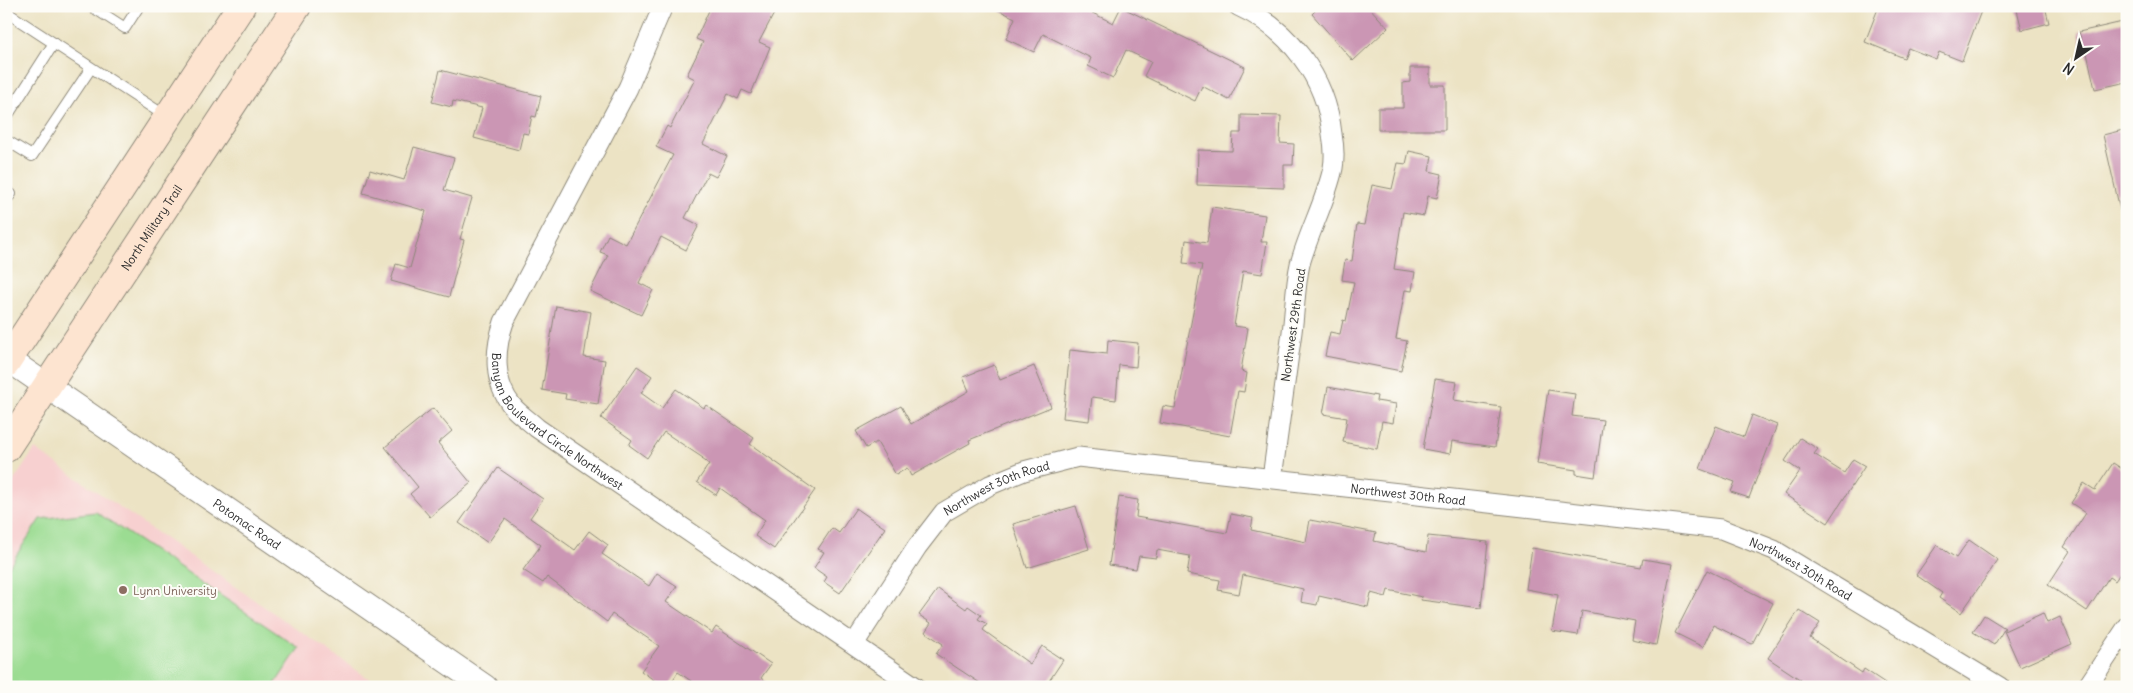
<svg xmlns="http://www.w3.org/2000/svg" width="2133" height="693" font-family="Delius,sans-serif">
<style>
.built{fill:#f7d0d0}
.green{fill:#9bdc92;stroke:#63845e}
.building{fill:#cb96b4}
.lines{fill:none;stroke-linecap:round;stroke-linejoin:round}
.service-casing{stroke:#8c8778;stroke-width:12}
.minor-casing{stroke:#8c8778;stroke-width:21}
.tertiary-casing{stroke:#8c8778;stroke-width:26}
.secondary-casing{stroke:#8c8778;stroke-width:30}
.service{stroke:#fff;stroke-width:10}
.minor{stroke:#fff;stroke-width:19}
.tertiary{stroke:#fff;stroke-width:24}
.secondary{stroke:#fde4d0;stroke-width:28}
.education-dot{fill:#8d6e63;stroke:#fdfcf7;stroke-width:2}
.labels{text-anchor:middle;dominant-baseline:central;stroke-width:4;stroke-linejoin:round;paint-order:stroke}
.street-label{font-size:12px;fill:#2b2b2b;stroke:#fdfcf7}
.education-label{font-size:12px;fill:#785e54;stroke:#fdfcf7;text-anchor:start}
</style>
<rect width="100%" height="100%" fill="#fdfcf7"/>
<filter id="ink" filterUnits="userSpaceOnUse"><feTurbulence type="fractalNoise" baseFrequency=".02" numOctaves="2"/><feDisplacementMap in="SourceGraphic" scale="10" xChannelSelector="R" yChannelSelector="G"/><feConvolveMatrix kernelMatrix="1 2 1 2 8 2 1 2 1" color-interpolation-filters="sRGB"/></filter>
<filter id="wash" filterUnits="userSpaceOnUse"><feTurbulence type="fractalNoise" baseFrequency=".0096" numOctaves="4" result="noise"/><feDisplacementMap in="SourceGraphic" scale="20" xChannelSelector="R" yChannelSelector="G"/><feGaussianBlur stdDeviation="1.12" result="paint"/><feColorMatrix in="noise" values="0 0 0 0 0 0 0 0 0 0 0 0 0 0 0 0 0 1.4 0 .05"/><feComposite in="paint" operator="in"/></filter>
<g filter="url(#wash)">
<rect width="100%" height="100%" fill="#ece3c4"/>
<polygon class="built" points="35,449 381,687 6,687 6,492"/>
<polygon class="green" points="96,512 299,648 273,687 6,687 6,571 40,519"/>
<g id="blocks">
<g class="building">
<polygon points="711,6 778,6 759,42 770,47 751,94 742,90 738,99 728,94 703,144 727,156 716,177 708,173 685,218 699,225 686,250 661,237 639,283 653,290 641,315 590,291 608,255 600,252 608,235 626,244 673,155 656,147 667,126 670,128 695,79 687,75 703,42 696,39"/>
<polygon points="990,6 1078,6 1113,23 1121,7 1245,67 1229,100 1202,86 1195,101 1144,76 1151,62 1126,50 1113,78 1088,66 1091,58 1043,34 1034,52 1006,39 1015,18"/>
<polygon points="1320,6 1368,6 1388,28 1353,61 1312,14"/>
<polygon points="1879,6 1983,6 1962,61 1939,52 1936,59 1908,48 1904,58 1865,42"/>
<polygon points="2016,6 2045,6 2049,23 2022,30"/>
<polygon points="2127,21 2127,82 2095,89 2087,53 2084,54 2079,32"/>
<polygon points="1410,68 1430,68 1430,85 1445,85 1445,130 1378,130 1378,108 1403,108 1403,83 1410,82"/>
<polygon points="440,70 541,96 536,117 532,116 528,134 523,133 519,150 474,138 482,108 453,101 452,107 432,102"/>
<polygon points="1241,115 1281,116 1280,143 1294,144 1293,165 1284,165 1284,188 1197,185 1198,150 1232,151 1233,133 1241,133"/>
<polygon points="2127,129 2127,213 2121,214 2103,135"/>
<polygon points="414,147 454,158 444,190 472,198 460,239 464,240 449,297 391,281 396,264 410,268 426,211 363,193 370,170 404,180"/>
<polygon points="1409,151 1432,156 1429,171 1442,174 1437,198 1428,196 1424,216 1403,212 1394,269 1415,272 1412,291 1405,290 1396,339 1407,341 1401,371 1325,356 1330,332 1340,334 1343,320 1346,321 1354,282 1342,280 1345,260 1352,261 1357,224 1364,225 1372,185 1392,189 1398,163 1406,164"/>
<polygon points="1212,207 1265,215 1261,242 1267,242 1262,274 1243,271 1234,326 1248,328 1241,371 1247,373 1244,392 1238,391 1230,436 1160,423 1163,406 1175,408 1202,265 1183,263 1186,240 1207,243"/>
<polygon points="556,306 591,312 584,357 605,360 598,404 565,399 566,394 542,390"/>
<polygon points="1108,340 1138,343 1136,367 1119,365 1116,400 1092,397 1089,421 1063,418 1070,350 1107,354"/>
<polygon points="994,365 1000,380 1034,366 1051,407 969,440 970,443 911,476 907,468 896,475 877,442 866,448 856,431 901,406 911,424 969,391 963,377"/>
<polygon points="637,366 652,376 641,393 662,408 676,389 704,408 706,405 754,438 750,444 815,490 774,549 755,536 765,520 720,488 716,495 697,482 709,464 702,459 703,458 664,432 647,458 629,445 632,440 601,418"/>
<polygon points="1435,379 1457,382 1454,400 1501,407 1495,447 1452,441 1450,454 1423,449"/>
<polygon points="1328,387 1377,396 1376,401 1396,404 1393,423 1382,421 1377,449 1343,442 1347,418 1323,414"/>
<polygon points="1548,390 1575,394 1572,416 1603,420 1595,477 1576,474 1576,470 1537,464"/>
<polygon points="433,408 452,431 438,443 471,483 430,517 410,494 418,487 385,447"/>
<polygon points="1752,415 1777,425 1749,498 1731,492 1735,482 1700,469 1716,426 1744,437"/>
<polygon points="1800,438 1818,449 1814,454 1844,473 1853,459 1865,466 1828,523 1784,494 1800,471 1785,461"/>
<polygon points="2113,463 2127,472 2127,563 2115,581 2109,577 2087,611 2048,585 2070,551 2064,547 2086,513 2071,503 2084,483 2095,490"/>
<polygon points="498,468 543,499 530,518 575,550 589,531 608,545 602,554 649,586 657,573 677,586 666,602 712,633 716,627 771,664 761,678 773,687 700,687 678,672 668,687 664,687 641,671 659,646 612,614 607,622 547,577 543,583 523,570 541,545 505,519 488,543 459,523"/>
<polygon points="1119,497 1138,500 1136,517 1227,533 1231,514 1253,518 1251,530 1306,542 1310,520 1376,533 1374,541 1426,552 1428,536 1488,542 1481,608 1421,600 1422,597 1388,590 1386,597 1371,593 1368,607 1319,596 1317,605 1301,602 1303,589 1243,575 1239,594 1218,590 1220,580 1187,574 1190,556 1157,550 1156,558 1139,556 1136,569 1109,565"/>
<polygon points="1076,506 1089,549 1027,568 1013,524"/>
<polygon points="856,508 885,528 840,593 824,582 827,577 814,568 824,552 818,549 832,528 839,533"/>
<polygon points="1969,540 1998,560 1961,613 1939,598 1942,593 1916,575 1937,545 1956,558"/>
<polygon points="1532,548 1641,567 1643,559 1672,564 1656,645 1632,640 1635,621 1582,611 1578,635 1552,631 1558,595 1526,589"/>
<polygon points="1707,570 1773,603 1752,644 1713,625 1703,647 1675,633"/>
<polygon points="938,589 966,609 968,606 981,615 978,619 987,624 983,630 1030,664 1042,646 1063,660 1045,687 986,687 936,654 943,644 925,632 931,623 919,615"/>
<polygon points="1799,610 1820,623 1810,638 1862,673 1864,669 1891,687 1797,687 1801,680 1768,658"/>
<polygon points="2043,613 2047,623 2060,617 2072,644 2020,667 2004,631"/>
<polygon points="1984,615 2005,628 1994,645 1973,632"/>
</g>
</g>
</g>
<g filter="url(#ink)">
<use href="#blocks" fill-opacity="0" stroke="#8c8778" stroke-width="1"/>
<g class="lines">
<defs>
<g id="service">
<polyline points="91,6 125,28 139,6"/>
<polyline points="6,12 167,117"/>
<polyline points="6,118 54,43"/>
<polyline points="6,140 32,156 91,68"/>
<polyline points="6,200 11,194"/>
</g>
<g id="minor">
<path id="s1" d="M663,6L628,88L504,322C494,351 493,383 513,407C520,415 530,421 537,428L916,687"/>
<path d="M1238,6C1289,29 1326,77 1332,134C1334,145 1335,157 1333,168C1326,201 1309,231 1300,264C1295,286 1295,310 1292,332C1285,380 1279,429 1272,478"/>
<path id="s2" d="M854,644L917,547L944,512L990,485L1024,471L1078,457L1721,529L1774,550L2000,687"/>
<polyline points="2087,687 2127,627"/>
</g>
<g id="tertiary">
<path id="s3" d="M9,360L485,687"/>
</g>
<g id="secondary">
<polyline points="6,363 241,6"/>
<path id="s4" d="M6,448L297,6"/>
</g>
</defs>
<use href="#service" class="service-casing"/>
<use href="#minor" class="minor-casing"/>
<use href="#tertiary" class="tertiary-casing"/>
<use href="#secondary" class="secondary-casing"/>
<use href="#service" class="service"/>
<use href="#minor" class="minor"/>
<use href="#tertiary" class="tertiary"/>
<use href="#secondary" class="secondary"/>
</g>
</g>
<circle class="education-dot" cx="123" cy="590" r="5"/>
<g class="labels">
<g class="street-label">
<text stroke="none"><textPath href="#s4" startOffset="264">North Military Trail</textPath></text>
<text transform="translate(1293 325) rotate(-82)">Northwest 29th Road</text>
<text stroke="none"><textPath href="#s1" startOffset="482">Banyan Boulevard Circle Northwest</textPath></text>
<text stroke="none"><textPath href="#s2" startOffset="218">Northwest 30th Road</textPath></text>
<text stroke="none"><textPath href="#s2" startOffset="638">Northwest 30th Road</textPath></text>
<text stroke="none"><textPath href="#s3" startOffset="289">Potomac Road</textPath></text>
<text stroke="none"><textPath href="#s2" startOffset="1042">Northwest 30th Road</textPath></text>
</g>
<g class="education-label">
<text x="133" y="590">Lynn University</text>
</g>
</g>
<rect width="2133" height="693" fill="none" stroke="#fdfcf7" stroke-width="25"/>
<g transform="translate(2076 58) rotate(214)" stroke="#fdfcf7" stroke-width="4" paint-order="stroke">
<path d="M0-4L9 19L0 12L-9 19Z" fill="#2b2b2b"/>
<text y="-8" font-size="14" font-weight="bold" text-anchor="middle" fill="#2b2b2b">N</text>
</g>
</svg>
